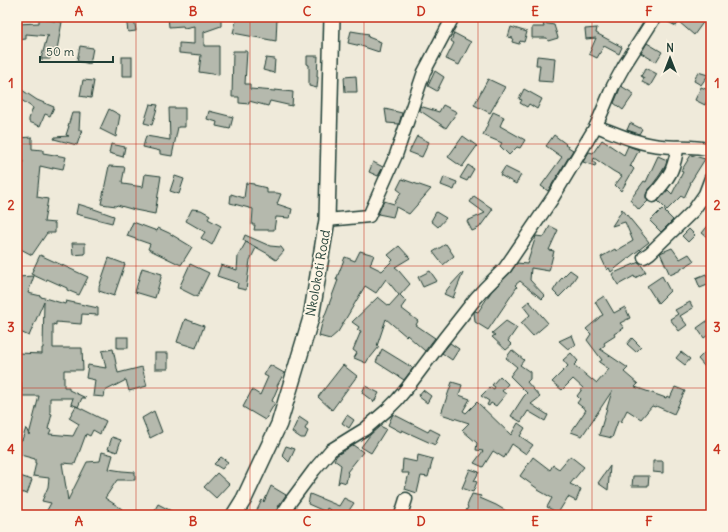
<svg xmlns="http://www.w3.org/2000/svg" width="728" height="532" font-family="Delius,sans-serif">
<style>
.building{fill:#b5b9ad;stroke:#1f3d34;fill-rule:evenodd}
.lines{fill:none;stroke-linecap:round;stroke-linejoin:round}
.minor-casing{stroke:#1f3d34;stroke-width:15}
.major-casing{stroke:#1f3d34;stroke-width:18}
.minor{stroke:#fcf5e5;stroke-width:12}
.major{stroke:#fcf5e5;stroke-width:15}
.grid{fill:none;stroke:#c8321e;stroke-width:1;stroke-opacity:0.55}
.labels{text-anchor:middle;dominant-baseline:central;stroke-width:4;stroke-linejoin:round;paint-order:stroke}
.street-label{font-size:13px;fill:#1f3d34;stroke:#fcf5e5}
.neatline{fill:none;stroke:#c8321e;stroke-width:1.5}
.grid-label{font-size:13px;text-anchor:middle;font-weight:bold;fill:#c8321e}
</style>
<rect width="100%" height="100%" fill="#efeada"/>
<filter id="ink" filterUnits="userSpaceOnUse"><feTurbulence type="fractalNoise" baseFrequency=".025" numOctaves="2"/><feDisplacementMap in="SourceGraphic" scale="8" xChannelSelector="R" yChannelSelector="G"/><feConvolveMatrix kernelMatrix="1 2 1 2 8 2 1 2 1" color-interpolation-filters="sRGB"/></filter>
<g filter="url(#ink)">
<g class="building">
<polygon points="39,17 47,17 47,20 62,22 56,55 50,55 50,59 41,59 47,37 49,36 26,34 26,39 17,40 17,24 39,23"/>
<polygon points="126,17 134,17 136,31 128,32"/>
<polygon points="168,17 221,17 221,26 204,32 204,46 219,46 219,75 199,72 201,55 179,53 179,43 194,44 194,26 184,28 183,26 169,27"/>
<polygon points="237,17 272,17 277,18 276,41 233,33"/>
<polygon points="662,17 707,17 694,35 679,22 676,26 662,19"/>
<polygon points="543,23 554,25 558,38 548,41 547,38 532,38 532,27 544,27"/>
<polygon points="511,27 527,32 524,42 520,41 519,44 512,42 513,38 508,37"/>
<polygon points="597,28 596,33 622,47 619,54 604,46 597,58 589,54 596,38 586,39 585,29"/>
<polygon points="351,31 369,34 368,37 381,42 379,52 361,46 348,43"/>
<polygon points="454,33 471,42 459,65 446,59 454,43 451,41"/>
<polygon points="647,43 662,52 656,62 641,53"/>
<polygon points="80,46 93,48 90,64 77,61"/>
<polygon points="233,51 247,51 245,84 250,84 250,89 275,91 275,90 293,92 292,106 270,101 268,106 249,101 249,104 239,103 239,97 232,97"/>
<polygon points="307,56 318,56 317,77 318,77 317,88 309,86 309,65 307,64"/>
<polygon points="537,56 555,58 553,82 538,81 540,65 536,65"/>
<rect x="122" y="57" width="10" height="19"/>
<polygon points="266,58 275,59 274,73 263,70"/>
<polygon points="646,68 657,74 650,86 642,82 644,78 641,76"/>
<polygon points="435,71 444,77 437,91 428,86"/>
<polygon points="698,72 708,75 701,85 694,81"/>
<polygon points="356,76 357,92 345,92 344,77"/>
<polygon points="488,79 505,87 490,113 474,105"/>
<polygon points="83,80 94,81 91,98 80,96"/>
<polygon points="621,86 634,94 623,110 614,103"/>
<polygon points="701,87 711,91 705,105 695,100"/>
<polygon points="524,89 542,99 537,109 529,104 527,107 520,103 522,100 519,99"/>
<polygon points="22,90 37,100 54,107 50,116 45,114 40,126 29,122 29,119 33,108 17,97 17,94 19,94"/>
<polygon points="150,104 158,105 152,125 144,123"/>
<polygon points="443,105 457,112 446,128 419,110 420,106 439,112"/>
<polygon points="169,108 185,108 185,127 178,127 172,156 160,154 160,151 143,147 146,136 170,140"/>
<polygon points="109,109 120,115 116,137 100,129"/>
<polygon points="385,109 402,113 399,124 387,123"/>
<polygon points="209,111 233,117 230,129 216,126 217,122 207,119"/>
<polygon points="493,112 504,117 500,126 525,140 520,148 517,147 509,155 500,146 502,143 483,135"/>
<polygon points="72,113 80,113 79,130 82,130 77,145 54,139 55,137 69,136 66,135 69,126 68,126"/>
<polygon points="630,123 642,129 639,134 627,130"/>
<polygon points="554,135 566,144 565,145 573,150 548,191 541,186 562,157 546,146"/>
<polygon points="417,136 429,142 422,157 409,152"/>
<polygon points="463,136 477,146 462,167 448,157"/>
<polygon points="32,137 32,149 43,150 43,153 66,157 63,169 53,167 53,169 40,166 37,197 48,199 44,222 55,223 55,233 47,233 32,255 17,247 17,192 23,161 17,161 17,138"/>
<polygon points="602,140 624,155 628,146 639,150 630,167 631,166 634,169 621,191 615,185 622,176 613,171 594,158 593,162 596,164 595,166 583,162 589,152 593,153"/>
<polygon points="111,144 125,147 123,157 109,153"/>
<polygon points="691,155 705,159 690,183 691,183 684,198 681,196 665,212 673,220 661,232 650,221 662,209 664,211 665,208 658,201 668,190 672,194 683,172 681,171"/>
<polygon points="658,156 667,160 666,165 659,176 647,192 646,195 646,198 648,201 639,210 630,200 644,181 646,182"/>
<polygon points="373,162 383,167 378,176 369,172"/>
<polygon points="468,165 474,169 467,181 460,178"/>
<polygon points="109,166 125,167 122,182 123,182 123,184 143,187 145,174 161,176 155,214 135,210 117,205 116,206 101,204"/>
<polygon points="505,167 521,175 516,184 500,175"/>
<polygon points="175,176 184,179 179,194 170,191"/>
<polygon points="444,177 457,182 454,190 441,185"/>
<polygon points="402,179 431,189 409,214 396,207 393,217 378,214 384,201 394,204 401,192 397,189"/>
<polygon points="246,183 254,184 254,185 267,188 267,193 277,193 281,194 277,204 292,209 290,218 276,217 274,230 254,230 255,225 252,225 253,209 230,203 231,194 244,198"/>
<polygon points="474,196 493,209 479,228 472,231 467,221 485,213 470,202"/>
<polygon points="78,204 94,209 114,216 112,223 76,214"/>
<polygon points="192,209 201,210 210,215 208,219 221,226 212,245 201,238 205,232 186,221"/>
<polygon points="622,209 649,242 611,272 609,268 607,270 601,257 615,249 616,251 633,241 625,222 612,226 621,212 621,210"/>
<polygon points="436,212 446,218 438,227 431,221"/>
<polygon points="133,222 157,231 158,228 169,233 192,247 181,265 148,249 150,244 127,236"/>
<polygon points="711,222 711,240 702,233"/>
<polygon points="550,226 558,230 549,250 554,251 549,271 531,268 530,280 545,296 542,299 520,281 515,285 517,287 488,330 475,322 474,312 475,311 478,312 491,292 510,273 517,263 527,264 536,236 544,237"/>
<polygon points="689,229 695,235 688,242 682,236"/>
<polygon points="245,235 270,246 281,247 284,251 276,260 270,256 270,255 243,240"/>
<polygon points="246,242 256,248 250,260 246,290 237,288 238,283 217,276 221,265 237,270 238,256"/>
<polygon points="72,243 85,243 85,254 73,255"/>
<polygon points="446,244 454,256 443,265 433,252"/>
<polygon points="399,246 410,258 395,267 400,271 399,271 410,284 400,295 406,301 401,308 418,321 416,325 435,338 425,351 407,335 406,336 386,319 377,346 379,347 370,358 369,358 366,363 354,358 357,353 353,350 361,331 357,330 359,327 352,322 378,297 389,306 399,295 386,279 376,293 365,286 338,332 330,339 319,336 322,323 338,280 336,280 345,257 355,261 360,251 374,255 370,265 382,271 393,260 388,255"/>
<polygon points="672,248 680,259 689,254 694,261 681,269 681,270 670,275 660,253"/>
<polygon points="40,255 88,277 79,295 67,290 67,288 47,279 46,281 31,274"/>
<polygon points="109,258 125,264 114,296 99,291 99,287"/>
<polygon points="639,262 646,272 635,278 634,276 618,285 612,274"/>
<polygon points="190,264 209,273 197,297 179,288"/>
<polygon points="142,268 162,274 155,298 135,292"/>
<polygon points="570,270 577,275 569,287 559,297 553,291 560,280"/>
<polygon points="430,271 437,281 423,287 418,277"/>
<polygon points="462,273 463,273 453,298 444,294 449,287"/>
<polygon points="706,274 710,284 700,288 696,278"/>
<path d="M34,276L28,293L41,296V297L65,304L66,301L98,308V315L82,314L81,324L56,322V325L53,324V348H82L83,370H64V387H69V390L86,398H82L78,407L76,406L106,421L100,434L93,430L90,436L86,434L75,464L62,463L68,500L87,462L100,461L102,452L113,455L109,469L122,471L135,472V480H117L105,498L122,509L121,515H50L46,512L51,503L42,501L48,487L49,478L33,476L36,463H35V459L17,454V449L20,440H22L26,428L29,435L39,396H22L21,382H19L18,353L42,354V348H43L44,301L29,336L18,331L17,277ZM50,398H73L71,404L76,406L69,418L79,424L73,436L49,434L51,430L48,429L52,414L50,413Z"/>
<polygon points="662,276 670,291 658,303 647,286"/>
<polygon points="604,296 614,313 625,307 630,318 620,323 624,328 614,334 615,336 604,343 605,345 600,349 628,368 624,372 638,384 635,387 666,398 667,396 670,398 675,387 685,391 674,414 656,406 655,407 652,406 641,419 627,410 621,422 618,421 612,438 599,435 612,391 582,436 571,432 586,410 577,403 580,399 577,396 583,388 573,379 562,390 552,382 568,366 563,360 571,353 578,361 574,365 592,380 592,379 597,383 609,369 599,362 602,360 587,340 591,334 586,329 599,318 599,317 603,315 595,302"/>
<polygon points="529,301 548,323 533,336 521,323 530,315 523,306"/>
<polygon points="690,302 693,308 680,316 687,325 679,331 670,319 678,314 675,310"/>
<polygon points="711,318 711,333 704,338 697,328"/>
<polygon points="185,319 204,326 196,348 177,342"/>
<polygon points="506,321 517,328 508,341 512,345 506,350 492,337 495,335 492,333"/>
<polygon points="572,335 576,345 568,349 559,341"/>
<rect x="117" y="337" width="11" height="11"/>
<polygon points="632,338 641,347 636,352 627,344"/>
<polygon points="450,343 459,349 452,360 442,353"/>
<polygon points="711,346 711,362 705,367 698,359"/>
<polygon points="113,349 118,373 142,367 147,386 129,391 126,380 105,391 104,397 93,396 95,380 86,378 88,365 106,368 102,351"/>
<polygon points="382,349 413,368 404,380 376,362"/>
<polygon points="512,350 524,360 520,365 530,372 530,379 527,382 540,397 531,404 548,415 545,421 528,411 521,422 511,416 524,396 527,393 510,376 517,367 506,358"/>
<polygon points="681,352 690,359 685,365 676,358"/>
<rect x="155" y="353" width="13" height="16"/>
<polygon points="270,365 284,373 277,386 278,387 272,401 275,403 265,420 243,407 252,390 260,395 268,377 264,375"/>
<polygon points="343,365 357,376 332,410 318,397"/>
<polygon points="500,376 508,384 502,391 506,394 496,406 491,403 489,406 487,405 489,401 481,396 490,387 494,389 495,387 492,385"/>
<polygon points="452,382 462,385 459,395 470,399 463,411 466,413 477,402 511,435 518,423 525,428 520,436 533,445 526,454 512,444 504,458 493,451 483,467 474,463 483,451 476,450 477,443 462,430 469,423 441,414"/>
<polygon points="365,386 379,393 374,402 362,393"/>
<polygon points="423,390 431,396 427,403 418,396"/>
<polygon points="154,411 162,432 150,438 142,418"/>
<polygon points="393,414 428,432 430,429 440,434 435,445 402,430 401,432 388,425"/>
<polygon points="347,415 354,420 349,428 342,423"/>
<polygon points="299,417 308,423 305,429 308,431 305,438 301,438 292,432"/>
<polygon points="380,426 386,429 371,453 361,447 370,435"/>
<polygon points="112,437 121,440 117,452 108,449"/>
<polygon points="353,445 363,452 347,472 348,473 346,483 340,481 338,484 341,465 334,460 337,455"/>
<polygon points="286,446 295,449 289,462 282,455"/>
<polygon points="418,455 433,459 428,477 421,476 417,493 405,489 409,473 402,473 403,459 417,462"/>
<polygon points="570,456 584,467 570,484 581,489 576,501 568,497 558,513 547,507 552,498 538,490 538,489 520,476 533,457 550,470 553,465 559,469"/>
<polygon points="221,457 228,462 222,469 214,464"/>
<polygon points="653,461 663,461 663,473 653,472"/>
<polygon points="610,466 608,490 598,483"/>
<polygon points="470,469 479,472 474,481 477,482 473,492 462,488"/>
<polygon points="217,473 229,484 216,498 204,487"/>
<polygon points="17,475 32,480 27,494 17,491"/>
<polygon points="633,476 649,476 648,486 632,486"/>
<polygon points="271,486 286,495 279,505 275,515 263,515 256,512 262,500 264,502"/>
<polygon points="310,494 339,506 344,498 354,503 346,515 338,515 327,508 326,512 308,504"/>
<polygon points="472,494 481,496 480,498 496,505 513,515 464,515 468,507 467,506"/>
<polygon points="158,504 179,515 152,515"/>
</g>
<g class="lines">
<defs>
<g id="minor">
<path d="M596,126C617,134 638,144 661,146C677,148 696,145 711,150"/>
<path d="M653,196C661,186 671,176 674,163C676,158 676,152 678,147"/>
<polyline points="327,220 369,216 396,155 424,72 453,17"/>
<polyline points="644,257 650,253 693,211 705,194 711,178"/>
<polyline points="282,515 291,501 314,470 331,450 352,437 365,429 387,410 397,400 407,388 443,340 476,298 485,288 505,268 552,199 596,126 613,86 624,66 655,17"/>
<polyline points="401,515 406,499"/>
</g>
<polyline id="major" points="234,515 244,499 279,424 311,318 327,220 332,17"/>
</defs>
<use href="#minor" class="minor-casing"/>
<use href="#major" class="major-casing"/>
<use href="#minor" class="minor"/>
<use href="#major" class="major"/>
</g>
</g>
<path class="grid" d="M136,17V515M250,17V515M364,17V515M478,17V515M592,17V515M17,144H711M17,266H711M17,388H711"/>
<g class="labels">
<g class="street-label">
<text transform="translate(318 273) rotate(-80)">Nkolokoti Road</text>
</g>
</g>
<rect width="728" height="532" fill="none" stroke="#fcf5e5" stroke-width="44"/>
<g transform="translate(670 58)" stroke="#fcf5e5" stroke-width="3" paint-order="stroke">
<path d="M0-3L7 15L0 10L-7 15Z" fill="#1f3d34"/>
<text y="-6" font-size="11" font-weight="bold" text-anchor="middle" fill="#1f3d34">N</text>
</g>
<path d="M40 56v6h73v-6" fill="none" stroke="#1f3d34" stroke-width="2"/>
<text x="46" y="56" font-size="12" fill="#1f3d34" stroke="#fcf5e5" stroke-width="3" paint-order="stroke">50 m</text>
<rect x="22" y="22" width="684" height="488" class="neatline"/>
<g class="grid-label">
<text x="79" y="16">A</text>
<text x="193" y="16">B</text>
<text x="307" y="16">C</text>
<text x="421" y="16">D</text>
<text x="535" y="16">E</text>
<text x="649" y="16">F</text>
<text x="11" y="88">1</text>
<text x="717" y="88">1</text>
<text x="11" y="210">2</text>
<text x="717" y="210">2</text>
<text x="11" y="332">3</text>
<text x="717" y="332">3</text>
<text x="11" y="454">4</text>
<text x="717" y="454">4</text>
<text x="79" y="526">A</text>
<text x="193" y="526">B</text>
<text x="307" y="526">C</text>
<text x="421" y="526">D</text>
<text x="535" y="526">E</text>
<text x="649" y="526">F</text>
</g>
</svg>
